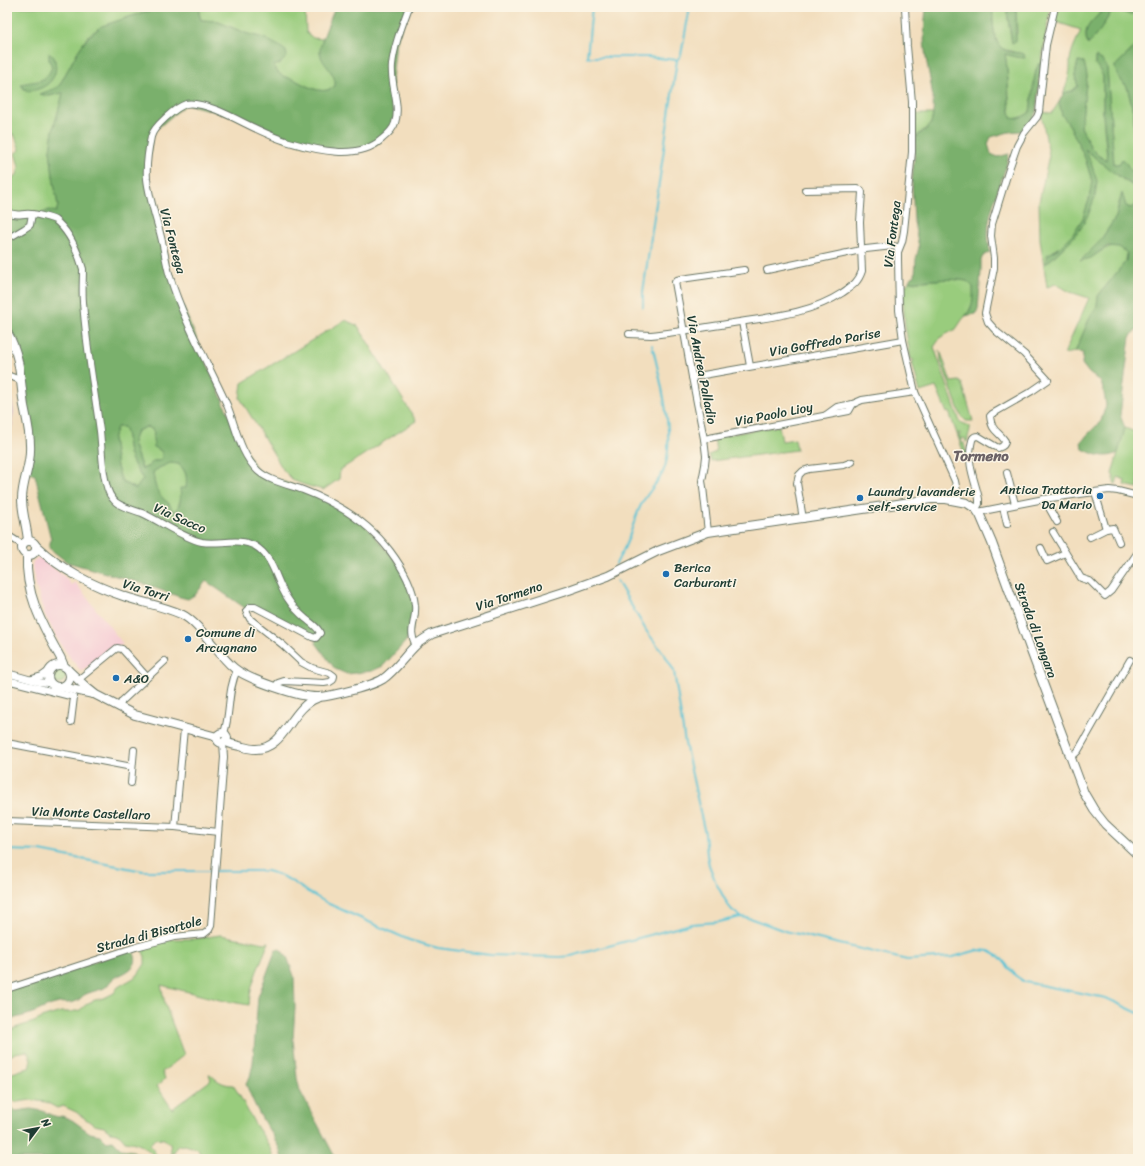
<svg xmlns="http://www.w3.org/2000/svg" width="1145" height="1166" font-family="Sriracha,sans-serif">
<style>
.built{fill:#f6cfd6}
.industrial{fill:#d1bdc9}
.green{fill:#99cc7d;stroke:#5c8458}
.forest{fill:#7ab06c;stroke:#4c7650;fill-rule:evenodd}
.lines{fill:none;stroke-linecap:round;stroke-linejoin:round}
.stream{stroke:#59c3d5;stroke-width:2}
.minor-casing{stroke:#697564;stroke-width:8}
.major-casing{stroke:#697564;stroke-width:10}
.minor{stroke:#fff;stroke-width:6}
.major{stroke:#fff;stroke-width:8}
.poi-dot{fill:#1f6fb2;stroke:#fcf5e5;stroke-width:1.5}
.labels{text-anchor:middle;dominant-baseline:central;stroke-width:3;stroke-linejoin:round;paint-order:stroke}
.street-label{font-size:13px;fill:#1f3d34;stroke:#fcf5e5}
.poi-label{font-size:13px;fill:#1f3d34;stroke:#fcf5e5;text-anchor:start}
.quarter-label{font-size:15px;font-weight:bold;fill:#6b6266;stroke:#fcf5e5}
</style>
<rect width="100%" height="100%" fill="#fcf5e5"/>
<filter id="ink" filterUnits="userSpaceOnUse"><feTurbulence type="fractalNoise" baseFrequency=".025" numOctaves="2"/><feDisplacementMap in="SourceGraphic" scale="8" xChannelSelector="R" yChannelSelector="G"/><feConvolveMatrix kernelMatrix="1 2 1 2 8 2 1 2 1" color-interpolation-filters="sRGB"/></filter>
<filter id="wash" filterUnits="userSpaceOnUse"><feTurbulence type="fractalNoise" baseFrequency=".012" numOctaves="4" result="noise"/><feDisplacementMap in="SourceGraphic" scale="16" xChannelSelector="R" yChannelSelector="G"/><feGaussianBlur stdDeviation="0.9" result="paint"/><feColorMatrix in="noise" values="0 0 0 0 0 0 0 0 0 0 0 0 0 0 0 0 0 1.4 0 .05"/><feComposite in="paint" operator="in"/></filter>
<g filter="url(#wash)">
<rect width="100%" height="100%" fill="#f2debe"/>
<polygon class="built" points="38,558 42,559 66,578 71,585 75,582 123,644 81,671 71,659 58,640 44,613 36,587 32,567 33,561"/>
<polygon class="industrial" points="7,379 10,386 14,412 12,422 13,423 7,450"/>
<g class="green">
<path d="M7,7H169L144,12L102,26L88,36L78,51L59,86L52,90L40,94L50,96L63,92L61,103L53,130L50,150L53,176L58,206L56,212C50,213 45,212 39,214C24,217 21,219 7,212V183L17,175L19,166L15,153L20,150L14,134L7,136Z"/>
<path d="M200,7H305L306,32L313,38L323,39L320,52L336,81L335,86C324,96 308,87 297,81C287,76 280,79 274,66L281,63L264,38L248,34L216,21L201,20L199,13Z"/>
<path d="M993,7H1008L1007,12L1012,43L1017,33L1016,7H1051L1046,32L1041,67L1039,64L1036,70L1030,112C1025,116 1018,120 1011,118C1008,97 1009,75 1005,54L1016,57L1020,53C1016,54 1015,52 1011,51C1007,50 1004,50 1000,47C993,40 992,17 993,7Z"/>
<path d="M1056,7H1104C1096,21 1080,25 1088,45L1101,29L1111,12L1120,11L1131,15L1137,11L1134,7H1138V44L1114,67L1119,77L1128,90L1134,116V130L1137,171L1134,177L1126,163L1122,160L1119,164H1114L1107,68L1102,60L1095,58V63L1103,75V115L1107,160L1099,156L1091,148L1081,127L1087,76L1084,62L1078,61L1075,76L1078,86L1072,91L1064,93C1065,86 1068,81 1069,75C1070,70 1070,67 1070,62C1070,52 1077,40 1081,30L1053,21Z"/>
<path d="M1059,102L1062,115L1070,126L1085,158L1092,181L1089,200L1083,218L1073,234L1059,248L1047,255V263L1070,241L1081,228L1095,196L1091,163L1084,148C1096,159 1109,168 1121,178C1127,183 1134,185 1138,192L1135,205L1131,208L1126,206L1122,194L1119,203L1116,217L1100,241L1081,260C1094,259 1108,242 1119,247C1122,248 1124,251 1127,253L1126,261L1098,296L1097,306L1091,315L1075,352L1064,354L1089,298L1070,292L1056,284L1047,287L1040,239L1039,202L1049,155L1041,112L1052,113Z"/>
<path d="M917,114H933C931,131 923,127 916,138L915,126Z"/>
<path d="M952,279L967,281L973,287L974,300L968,313L962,320L956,329L941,337L934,347L960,422L970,426C971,431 967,436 968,441L966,442L965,438L961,439L960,433H958L962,443H964L966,452L968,451V458L966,459L949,412L947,413L936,387L920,392L912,362L914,361L913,359L911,360L905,326L902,285H907L909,281L916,282L934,280Z"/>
<path d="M345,320L358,326L416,421L340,470L339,479L323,490C313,487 302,485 293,480C290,477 287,474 284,471L240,398L242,383Z"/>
<polygon points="940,350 951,382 959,381 962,383 973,421 966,421 961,416 941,361"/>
<polygon points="779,426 782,441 795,439 797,450 711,461 709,455 716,452 714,437"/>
<path d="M117,427H124C128,436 127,444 129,453C132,462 137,471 143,479L136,489L122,482L117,467L113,439Z"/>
<polygon points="146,427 152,429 154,434 153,439 158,449 162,452 163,458 158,461 153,461 149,466 142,469 133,443 137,431"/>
<polygon points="1125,428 1138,433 1138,488 1124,485 1125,480 1118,477 1116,484 1114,483 1114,477 1112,474"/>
<path d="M170,463L179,464C186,471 189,480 186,490C184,494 181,497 180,501C178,506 178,508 175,512C172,510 172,508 169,504C168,502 164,500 162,497C155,491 154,481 153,472L159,468Z"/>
<circle cx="59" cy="676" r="7"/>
<path d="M220,935L265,943L269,942C261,962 250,983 249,1005L220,1000L161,985L165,1004L184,1055L162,1072L165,1079L157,1086L172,1109L211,1080L209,1074H210C217,1081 223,1085 233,1085C240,1095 245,1106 251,1117C258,1131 271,1143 273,1159H202L198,1149L185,1145L177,1146L173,1154V1159H172L170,1144L164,1139L155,1138L150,1145L159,1159H155C150,1148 137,1142 125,1141C121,1135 117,1132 110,1132L104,1127L94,1125L76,1112L63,1106L57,1108L46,1102L31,1100L18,1102L7,1099V1075L21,1070L29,1068L31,1059L27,1051L15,1053L7,1058V1033L15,1028L34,1022L44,1017L61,1012H71L80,1010L88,1003L95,1000L104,998L114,993L118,987L137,976L145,964V957L141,947L174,939H194Z"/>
</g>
<g class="forest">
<path d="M169,7H200L199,13L201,20L216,21L248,34L264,38L279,46L286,51L287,56L281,63L274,66C280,79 287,76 297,81C308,87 324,96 335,86C337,72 321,65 320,52C319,44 332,16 335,7H409L396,42L392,79L395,124L377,144L352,152L288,142L233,116L186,104L152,133L147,177L170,276L240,441L258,471L326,499L367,527L400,566L415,605L412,630L406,641L383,666L372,671L347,674L335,669L316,643V638L255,607L248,610L206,581L196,594L188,599L180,597L141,583L67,562L49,548L51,539L35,475L29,473L27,403L24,368L19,344L7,327V212C23,220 33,217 49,210L56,212L58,206L53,176L50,150L53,130L63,93L49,96L39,94L52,90L59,86L78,51L89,36L102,26L144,12ZM117,427H124C128,436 127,444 129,453C132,462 137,471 143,479L136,489L122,482L117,467L113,439ZM146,427L152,429L154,433L153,439L154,447L158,449L162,452V458L158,461H153L149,466L142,469L133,443L137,431ZM170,463L179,464C187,472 187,477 186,488H180C181,497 181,505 175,512C172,510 172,508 169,504C168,502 164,500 162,497C155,491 154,481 153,472L159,468Z"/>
<path d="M926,7H993C992,18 993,43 1003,49C1009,53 1017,52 1024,54L1025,58L1016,57L1005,54C1009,75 1007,97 1011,118C1018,120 1025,116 1030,112C1033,95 1032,78 1039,63L1041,67L1036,113L1030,123L1022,131L1009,132L991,137L988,144L991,154L998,157L1009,154C1004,179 988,209 988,233C988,239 989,246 990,252L983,256L981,260V271L978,310L975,314L965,316C974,308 973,297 973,287L967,281C957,279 946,279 935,280C926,280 918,282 909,281L911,277L915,276L916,259L919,247L914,222L913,200L912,182L916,138C920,132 928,130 931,123C938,103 927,71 925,50C923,36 925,21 926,7Z"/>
<polygon points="1008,7 1016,7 1016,42 1012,43 1007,12"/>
<path d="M1104,7H1134L1137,11L1131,15L1120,11L1111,12L1101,29L1088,45C1081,23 1095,23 1104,7Z"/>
<polygon points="1138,44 1138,192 1135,187 1110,170 1085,149 1091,163 1097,181 1095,196 1089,213 1081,228 1070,241 1046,264 1047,255 1059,248 1073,234 1083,218 1089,200 1092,181 1085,158 1070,126 1062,115 1059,102 1064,93 1072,91 1078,86 1075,76 1078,61 1084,62 1087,76 1081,127 1091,148 1099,156 1106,160 1107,151 1103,115 1103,76 1095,63 1095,57 1102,60 1107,68 1114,164 1119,164 1122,159 1126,163 1134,176 1137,171 1134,130 1134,116 1128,90 1119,77 1114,67"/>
<path d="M49,53L53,55C62,75 48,90 28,91L23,88L21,84C37,80 45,84 52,67L49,60Z"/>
<path d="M1122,193L1126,206L1131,208L1135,205L1138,194V328L1130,337L1120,415L1125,428L1118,453C1106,459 1094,455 1083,449L1081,443L1087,435L1101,421L1106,405L1104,393L1101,382L1089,373L1082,364L1083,353L1075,352L1091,315L1097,306L1098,296L1126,261L1127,253L1119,247L1108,246L1091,258L1080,261L1100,241L1116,217Z"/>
<path d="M132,949C134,953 137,959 135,963C131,972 120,974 113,979C108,983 108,987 102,989C95,991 90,992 84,995C81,998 78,1001 74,1002C69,1004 64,1002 59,1003C48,1005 39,1011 30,1014C22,1017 13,1017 7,1023V990Z"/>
<path d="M276,949H280L287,957L294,976L295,1007L293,1039L297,1078L300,1091L336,1159H282C279,1141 267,1129 259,1113C254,1104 250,1094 246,1084L250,1077L253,1063L258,997Z"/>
<polygon points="7,1108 11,1108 16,1111 31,1109 43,1111 51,1115 58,1117 62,1116 72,1120 90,1133 100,1135 107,1142 113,1141 121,1149 133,1151 146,1159 7,1159"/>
</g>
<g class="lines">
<g class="stream">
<polyline points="592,7 587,57 648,57 677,60 643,292 643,307"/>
<polyline points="677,60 681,55 690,7"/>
<path d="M616,564C619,557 624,550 627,542C632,530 635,517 641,505C647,493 657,484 663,472C677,442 660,377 652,345"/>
<polyline points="617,581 647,632 665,655 674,671 685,743 705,834 707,855 709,865 716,883 728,905 732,910 741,917"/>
<polyline points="7,850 40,851 143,871 267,871 277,874 288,879 308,892 329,904 409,940 438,948 490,955 560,957 571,956 691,924 719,922 741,917 752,919 785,931 907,960 953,957 978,950 989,951 1000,957 1016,976 1025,982 1106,998 1138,1013"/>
</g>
</g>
</g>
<g filter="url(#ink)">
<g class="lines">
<defs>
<g id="minor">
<path d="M409,7C402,26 394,45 392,65C390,85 401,104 395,123C393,130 387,135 382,139C358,161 316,150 289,142C264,135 241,120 217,110C209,107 193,102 186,104C176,107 153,127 151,137C148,151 146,165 147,179C149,197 155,215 160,233C164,248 166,263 170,277C184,322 208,363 227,405C236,427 240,454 258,471C269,481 289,485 303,490C337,503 368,522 390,551C402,567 413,585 415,605C417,620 407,631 416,645"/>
<polyline points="905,7 907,46 912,102 912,152 904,231 902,242 898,252 898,260 899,310 903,340 915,392 955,481 959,501"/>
<path d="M7,212C17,217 21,213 31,214C36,214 51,218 55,220C69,231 78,252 83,269C83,280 82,291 83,302C86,345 94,388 100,431C102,448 102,485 112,498C114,500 115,502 117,503C124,508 134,510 142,513C160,521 183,538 202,542C219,545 239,537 255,546C274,557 276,582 288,599C293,607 299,613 306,619C311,623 316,626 319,631L320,633L316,638L312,637L255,607H250L246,611L250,619L283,645L301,662L312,668L330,673L334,676L333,680L330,682L324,683L284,681L278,683L275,687"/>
<polyline points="7,239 24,229 30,225 32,214"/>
<polyline points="767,270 866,249 893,246 897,247 898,252"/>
<polyline points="742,322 750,366"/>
<path d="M629,334L651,335C679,332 706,327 733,323C771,317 810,314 842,293C852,286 858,283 862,271L860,222L862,192L861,190L858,189L805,190"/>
<polyline points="7,375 20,380"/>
<polyline points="692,377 903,340"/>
<polyline points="826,415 837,407 853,404 862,400 915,392"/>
<polyline points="704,439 849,411 853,404"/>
<polyline points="1007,473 1015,504"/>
<polyline points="1095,492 1106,529"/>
<polyline points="1044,499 1057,522"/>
<polyline points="1003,507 1007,524"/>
<path d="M976,509L979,504V499C975,480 967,466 971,445C972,440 972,436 978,436L998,448C1002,447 1005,445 1005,441C998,430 992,433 990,416L992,414L1032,391L1048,380L1024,354L997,332L988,322L985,313L994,268V258L991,236L992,224L1008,172L1017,146L1024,133L1037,117L1039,112L1046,45L1055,7"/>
<polyline points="978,512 1044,499 1109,490 1118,491 1138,496"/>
<polyline points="803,519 797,483 799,475 803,471 809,469 844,465 852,462"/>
<polyline points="708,532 703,487 702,481 705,465 706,456 704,439 692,377 675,282 677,280 681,279 744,270"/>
<polyline points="1053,532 1081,578 1090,581 1105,596 1111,591 1138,552"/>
<polyline points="7,535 23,545"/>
<polyline points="1090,537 1106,529 1113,528 1119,542"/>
<polyline points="1041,548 1047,561 1065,553"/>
<polyline points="7,673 39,682 47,683 53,685"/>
<polyline points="32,679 42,676 49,671"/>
<polyline points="7,680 74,697 71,722"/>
<polyline points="78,680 117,648 122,649 147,677"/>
<polyline points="119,707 122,701 165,661"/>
<path d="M224,733C231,713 227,691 237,670"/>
<polyline points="7,743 132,767"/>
<polyline points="1070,757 1075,754 1078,751 1130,660"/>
<polyline points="131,783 134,750"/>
<polyline points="7,821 175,827 218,832"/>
<polyline points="175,827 184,729"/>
<polyline points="7,989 136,947 174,937 204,934 209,930 211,926 224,757 223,743"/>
</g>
<g id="major">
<path d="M7,332C21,356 20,379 24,406C27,420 31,436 30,451C30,467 22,483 22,499C22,513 27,527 28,541"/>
<circle cx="29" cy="548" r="7"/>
<path d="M36,546C63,571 91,585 126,597C144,603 163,606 181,614C200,623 217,654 234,668C247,679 301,698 319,697C332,696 372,686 383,679C396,670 405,655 417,644C422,640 427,637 432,634L569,590L608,576L658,551L708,532L931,499H946L967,503L976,509L980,515L992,543L1031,651L1084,793L1094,810L1105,824L1138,855"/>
<path d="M27,555C25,593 41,623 59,655C61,658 62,662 64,666"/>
<circle cx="59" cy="676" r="11"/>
<polyline points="70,672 86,687 96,695 135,715 217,737"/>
<polyline points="62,687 93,694"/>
<circle cx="222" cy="738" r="5"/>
<path d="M225,741C230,745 237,745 243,747C247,748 251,749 255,749C285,750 290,708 317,698"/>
</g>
</defs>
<use href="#minor" class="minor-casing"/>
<use href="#major" class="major-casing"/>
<use href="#minor" class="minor"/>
<use href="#major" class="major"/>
</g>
</g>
<g class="poi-dot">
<circle cx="1100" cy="496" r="4"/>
<circle cx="860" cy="498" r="4"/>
<circle cx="666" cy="574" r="4"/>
<circle cx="188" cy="639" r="4"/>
<circle cx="116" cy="678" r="4"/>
</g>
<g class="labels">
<g class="street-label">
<text transform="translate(892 234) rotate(-83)">Via Fontega</text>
<text transform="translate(173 241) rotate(75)">Via Fontega</text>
<text transform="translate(825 342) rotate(-10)">Via Goffredo Parise</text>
<text transform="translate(702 370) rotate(79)">Via Andrea Palladio</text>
<text transform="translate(774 414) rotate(-11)">Via Paolo Lioy</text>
<text transform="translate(180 518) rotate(24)">Via Sacco</text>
<text transform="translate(146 590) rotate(17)">Via Torri</text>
<text transform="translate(509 596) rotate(-18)">Via Tormeno</text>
<text transform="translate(1036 630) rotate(70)">Strada di Longara</text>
<text transform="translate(91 813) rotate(2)">Via Monte Castellaro</text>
<text transform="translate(149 934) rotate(-15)">Strada di Bisortole</text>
</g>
<g class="poi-label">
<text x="1092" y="489" text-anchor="end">Antica Trattoria<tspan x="1092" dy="15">Da Mario</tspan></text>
<text x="868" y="491">Laundry lavanderie<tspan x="868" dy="15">self-service</tspan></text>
<text x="674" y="567">Berica<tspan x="674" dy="15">Carburanti</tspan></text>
<text x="196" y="632">Comune di<tspan x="196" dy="15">Arcugnano</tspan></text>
<text x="124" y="678">A&amp;O</text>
</g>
<g class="quarter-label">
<text x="981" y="456">Tormeno</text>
</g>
</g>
<rect width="1145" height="1166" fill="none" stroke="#fcf5e5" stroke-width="24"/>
<g transform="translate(38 1128) rotate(58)" stroke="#fcf5e5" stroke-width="3" paint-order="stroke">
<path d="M0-3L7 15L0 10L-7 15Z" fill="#1f3d34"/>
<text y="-6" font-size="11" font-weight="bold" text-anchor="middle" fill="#1f3d34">N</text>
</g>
</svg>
